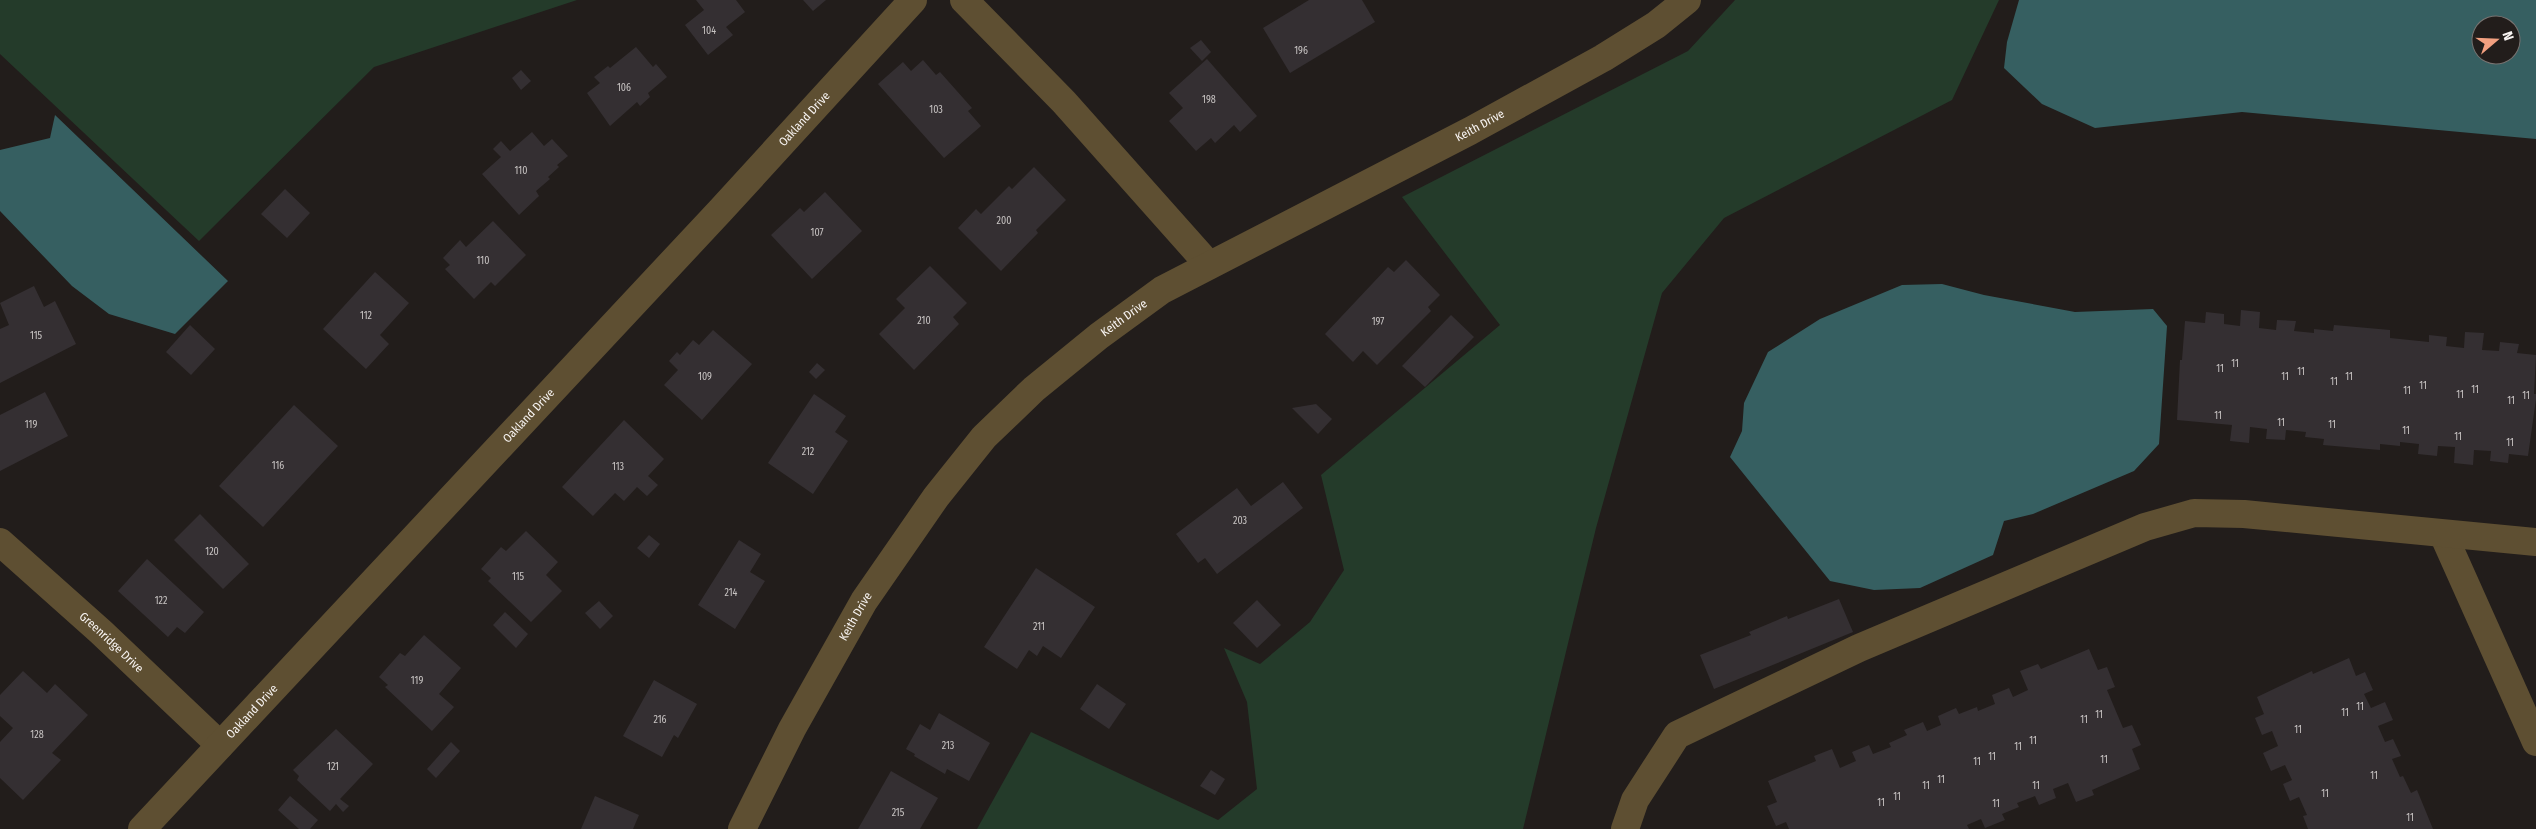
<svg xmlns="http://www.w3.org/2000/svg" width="2536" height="829" font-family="'Fira Sans Condensed',sans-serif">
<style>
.green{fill:#243b2a}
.water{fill:#365f61;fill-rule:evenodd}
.building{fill:#342f32}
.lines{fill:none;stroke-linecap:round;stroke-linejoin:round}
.minor{stroke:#5e4f32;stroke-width:28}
.labels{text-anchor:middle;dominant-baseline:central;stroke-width:5;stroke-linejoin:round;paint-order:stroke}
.number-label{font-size:10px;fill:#c7c3c2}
.street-label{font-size:12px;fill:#f8f4f2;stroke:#221d1b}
</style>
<rect width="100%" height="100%" fill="#221d1b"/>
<g class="green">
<polygon points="0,0 577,0 374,67 199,241 0,54"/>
<polygon points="1735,0 1999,0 1952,100 1724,218 1662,293 1596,528 1523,829 977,829 1031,732 1218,820 1257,789 1247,702 1224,648 1260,664 1310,622 1344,570 1321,475 1500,325 1402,197 1688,51"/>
</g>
<g class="water">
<path d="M2019,0H2536V139L2242,112L2095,128L2042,104L2004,68L2007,42ZM2481,25H2511V55H2481Z"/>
<polygon points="55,115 228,281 175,334 109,314 72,286 0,211 0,150 50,138"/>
<polygon points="1942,284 1984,295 2075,312 2153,309 2167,326 2159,444 2134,471 2033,514 2004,521 1993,555 1920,588 1874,590 1830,581 1730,457 1742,431 1744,403 1768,352 1820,319 1902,285"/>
</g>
<g class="building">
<polygon points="696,0 736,0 745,12 726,27 733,35 708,55 685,25 704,10"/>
<polygon points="803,0 826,0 813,11"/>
<polygon points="1309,0 1362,0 1375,22 1290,73 1263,28"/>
<polygon points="1201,40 1211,52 1202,61 1190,48"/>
<polygon points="636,47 653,67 656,64 667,77 648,93 650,97 640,106 637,102 610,126 587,93 600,83 594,77 608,66 610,68"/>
<polygon points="1207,59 1257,116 1240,132 1234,125 1215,143 1211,138 1196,151 1169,121 1183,108 1169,93"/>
<polygon points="923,60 936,75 940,72 972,108 968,111 981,126 944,158 878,84 903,62 911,71"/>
<polygon points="521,70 531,81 521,90 512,78"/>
<polygon points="532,132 544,146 552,139 568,156 557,165 559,167 548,177 550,179 536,191 539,196 519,215 482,174 501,157 493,149 501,141 510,151"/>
<polygon points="1034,167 1066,200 1036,230 1038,233 1001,271 958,228 976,209 981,214 1009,186 1012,189"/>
<polygon points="285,189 310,213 287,238 261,214"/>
<polygon points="825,192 862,231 812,279 771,235 800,208 804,212"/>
<polygon points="493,221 526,255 495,286 491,282 474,299 445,269 450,265 443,258 460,240 466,247"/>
<polygon points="1406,260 1440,295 1428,307 1431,311 1377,365 1363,351 1353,362 1325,334 1388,267 1394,272"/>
<polygon points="930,266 967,303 953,317 959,324 914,370 879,334 905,308 896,299"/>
<polygon points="375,272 409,303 380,335 389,344 366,369 323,329"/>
<polygon points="34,286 44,307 55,301 76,344 0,383 0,329 9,325 0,303"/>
<polygon points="2241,310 2260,312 2259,328 2276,330 2277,320 2296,321 2294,331 2314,333 2314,329 2333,331 2334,325 2390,330 2390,338 2429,342 2429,335 2447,337 2446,346 2464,348 2465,332 2484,333 2482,350 2499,351 2500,342 2519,344 2517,353 2536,355 2534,394 2536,394 2536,399 2528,456 2509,454 2508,463 2490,461 2491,451 2474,450 2473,465 2454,463 2455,447 2438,446 2437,456 2418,454 2419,444 2400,442 2400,446 2380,444 2380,450 2323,445 2324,439 2305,437 2306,432 2286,430 2285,440 2266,439 2267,429 2250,427 2249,443 2230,441 2232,425 2177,420 2180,360 2182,360 2185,321 2205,323 2206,312 2224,314 2224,324 2240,326"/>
<polygon points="1451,315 1474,337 1425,387 1402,366"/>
<polygon points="190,325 215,349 191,375 166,352"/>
<polygon points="713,330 752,364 702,420 664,385 678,370 669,361 677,352 680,355 693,340 699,345"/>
<polygon points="817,363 825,370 816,379 809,372"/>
<polygon points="45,392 68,436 0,471 0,415"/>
<polygon points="814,394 846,416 835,432 848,441 813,494 768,463"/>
<polygon points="1316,404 1332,419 1318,434 1292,408"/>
<polygon points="294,405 338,446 263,527 219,486"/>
<polygon points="624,420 664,459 648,476 658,485 647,496 637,487 624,501 615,493 593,516 562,487"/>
<polygon points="1283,482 1303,508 1217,574 1205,558 1198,563 1176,534 1237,488 1251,506"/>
<polygon points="200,514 249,564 223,589 174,540"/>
<polygon points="526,531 558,562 546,575 562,591 531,622 488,581 491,578 481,569 501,547 506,551"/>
<polygon points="649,535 660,544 649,558 637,548"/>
<polygon points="739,540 761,554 750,572 765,581 735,629 698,605"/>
<polygon points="147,559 204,612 185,633 177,627 168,637 118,591"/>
<polygon points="1036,568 1095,607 1061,658 1043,646 1037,656 1029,650 1017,669 984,647"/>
<polygon points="1839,599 1853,632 1714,689 1700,655 1751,635 1749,632 1787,616 1788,619"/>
<polygon points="1257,600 1281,625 1257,648 1233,623"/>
<polygon points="599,601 613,616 600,629 585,613"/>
<polygon points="505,612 528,634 516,648 493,625"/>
<polygon points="424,635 461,668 439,694 454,707 432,731 385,687 388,685 379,677 400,653 405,656"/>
<polygon points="2089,649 2098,670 2107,667 2115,687 2107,690 2123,728 2132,725 2141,745 2132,749 2140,769 2092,790 2094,795 2076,802 2068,783 2053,789 2056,798 2039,805 2035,796 2017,803 2019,807 2002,814 2005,820 1985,828 1981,819 1967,825 1969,829 1789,829 1786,822 1776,826 1767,806 1777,802 1768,781 1816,761 1814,756 1832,749 1840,768 1856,761 1852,752 1869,745 1873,754 1891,747 1889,743 1907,735 1904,730 1923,722 1927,731 1941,725 1938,716 1956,708 1959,714 1977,707 1978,711 1995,704 1992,695 2009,688 2013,697 2028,690 2020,671 2038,664 2041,669"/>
<polygon points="2349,658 2356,676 2365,672 2373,690 2364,694 2371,708 2385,702 2393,720 2378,726 2385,742 2393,739 2401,756 2392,759 2400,777 2403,776 2411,793 2417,790 2433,829 2308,829 2303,816 2307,815 2299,797 2290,801 2283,784 2292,780 2285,765 2271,771 2263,753 2278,746 2272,731 2262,735 2255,718 2264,714 2257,697 2312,671 2313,674"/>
<polygon points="23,671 47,693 55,684 88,715 52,753 61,760 23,800 0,778 0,742 13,728 0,716 0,695"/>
<polygon points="654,680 697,704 678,738 674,735 662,757 623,736"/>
<polygon points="1097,684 1126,704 1109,729 1080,709"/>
<polygon points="939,713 990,743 969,781 947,769 945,774 914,756 915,754 906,749 920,724 930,730"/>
<polygon points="336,729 373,764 340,799 349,806 343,812 336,804 330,811 297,780 299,776 293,770"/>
<polygon points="451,742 460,751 436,778 427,769"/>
<polygon points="1211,770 1225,779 1215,795 1200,786"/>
<polygon points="891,771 938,798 920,829 858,829"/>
<polygon points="290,796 318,820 310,829 299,829 278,810"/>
<polygon points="595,796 639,815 633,829 581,829"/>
</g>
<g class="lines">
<g class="minor">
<polyline points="964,0 1064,102 1209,265"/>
<polyline points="2443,534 2536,742"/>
<path id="s1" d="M0,542L101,632L220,745"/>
<path id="s2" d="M142,829L720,211L913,0"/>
<path id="s3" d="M742,829L792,729L864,601L936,497L984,437L1034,389L1099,336L1162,290L1470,131L1603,58L1656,25L1687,0"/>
<polyline points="1625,829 1635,800 1677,735 1859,648 2145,527 2194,513 2244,514 2536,542"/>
</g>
</g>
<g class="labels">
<g class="number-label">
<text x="709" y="31">104</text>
<text x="1301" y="51">196</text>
<text x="624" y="88">106</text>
<text x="1209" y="100">198</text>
<text x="936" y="110">103</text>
<text x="521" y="171">110</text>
<text x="1004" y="221">200</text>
<text x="817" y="233">107</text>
<text x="483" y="261">110</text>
<text x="366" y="316">112</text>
<text x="924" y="321">210</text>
<text x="1378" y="322">197</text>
<text x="36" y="336">115</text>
<text x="2235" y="364">11</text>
<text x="2220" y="369">11</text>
<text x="2301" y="372">11</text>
<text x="705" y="377">109</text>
<text x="2285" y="377">11</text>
<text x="2349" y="377">11</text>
<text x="2334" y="382">11</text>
<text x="2423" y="386">11</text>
<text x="2475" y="390">11</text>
<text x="2407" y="391">11</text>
<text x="2460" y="395">11</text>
<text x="2526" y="396">11</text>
<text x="2511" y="401">11</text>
<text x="2218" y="416">11</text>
<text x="2281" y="423">11</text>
<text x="31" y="425">119</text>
<text x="2332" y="425">11</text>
<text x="2406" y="431">11</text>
<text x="2458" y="437">11</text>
<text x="2510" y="443">11</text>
<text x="808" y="452">212</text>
<text x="278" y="466">116</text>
<text x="618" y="467">113</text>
<text x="1240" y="521">203</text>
<text x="212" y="552">120</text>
<text x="518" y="577">115</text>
<text x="731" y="593">214</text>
<text x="161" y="601">122</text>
<text x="1039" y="627">211</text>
<text x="417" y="681">119</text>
<text x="2360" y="707">11</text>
<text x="2345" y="713">11</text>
<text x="2099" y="715">11</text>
<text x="660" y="720">216</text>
<text x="2084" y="720">11</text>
<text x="2298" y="730">11</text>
<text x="37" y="735">128</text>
<text x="2033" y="741">11</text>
<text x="948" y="746">213</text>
<text x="2018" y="747">11</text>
<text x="1992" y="757">11</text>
<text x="2104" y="760">11</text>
<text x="1977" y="762">11</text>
<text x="333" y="767">121</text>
<text x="2374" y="776">11</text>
<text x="1941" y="780">11</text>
<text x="1926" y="786">11</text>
<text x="2036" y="786">11</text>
<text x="2325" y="794">11</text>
<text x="1897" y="797">11</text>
<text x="1881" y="803">11</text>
<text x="1996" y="804">11</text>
<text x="898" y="813">215</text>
<text x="2410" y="818">11</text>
</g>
<g class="street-label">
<text stroke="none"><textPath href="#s2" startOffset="971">Oakland Drive</textPath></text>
<text stroke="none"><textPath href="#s3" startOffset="1051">Keith Drive</textPath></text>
<text stroke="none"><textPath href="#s3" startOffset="646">Keith Drive</textPath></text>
<text stroke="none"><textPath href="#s2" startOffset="566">Oakland Drive</textPath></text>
<text stroke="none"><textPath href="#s3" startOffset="241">Keith Drive</textPath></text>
<text stroke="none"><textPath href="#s1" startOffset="150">Greenridge Drive</textPath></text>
<text stroke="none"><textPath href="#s2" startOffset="161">Oakland Drive</textPath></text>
</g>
</g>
<g transform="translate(2496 40) rotate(71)"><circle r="24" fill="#221d1b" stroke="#787371"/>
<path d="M0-4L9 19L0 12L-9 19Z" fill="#f2a080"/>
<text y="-8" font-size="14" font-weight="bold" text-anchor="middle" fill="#f8f4f2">N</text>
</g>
</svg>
